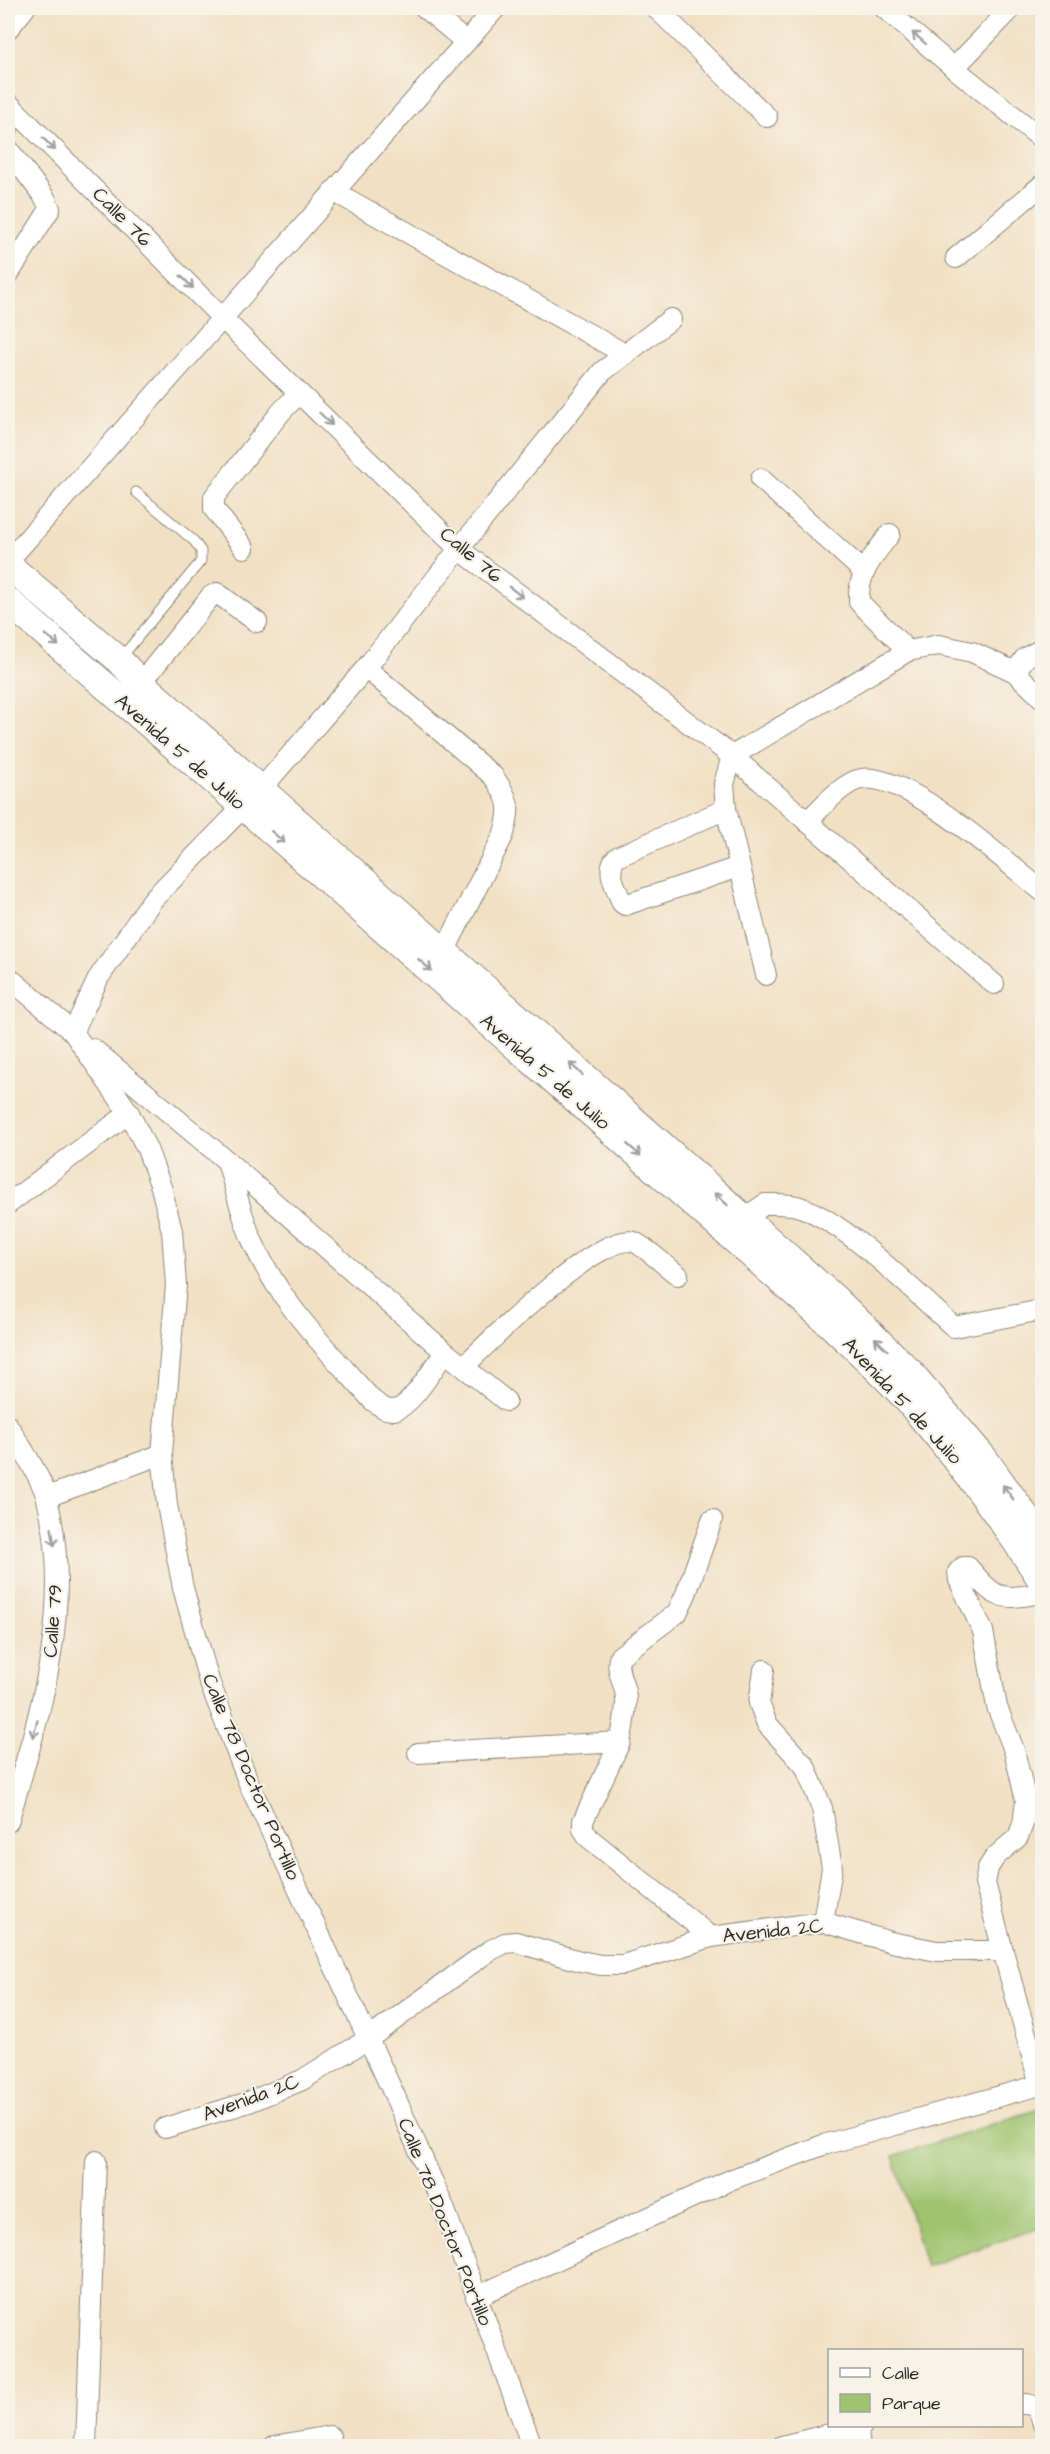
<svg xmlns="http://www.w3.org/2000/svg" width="1050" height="2454" font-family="'Architects Daughter',sans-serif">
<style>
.green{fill:#9ec46f;stroke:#64784d;stroke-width:1.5}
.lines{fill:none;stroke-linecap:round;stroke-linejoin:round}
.lane-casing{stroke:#8e8678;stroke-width:11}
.street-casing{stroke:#8e8678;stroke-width:22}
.secondary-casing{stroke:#8e8678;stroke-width:29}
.lane{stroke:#fff;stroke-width:9}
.street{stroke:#fff;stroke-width:20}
.secondary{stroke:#fff;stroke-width:27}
.oneway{stroke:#a0a0a0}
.labels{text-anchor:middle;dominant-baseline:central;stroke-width:4.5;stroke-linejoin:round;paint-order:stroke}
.street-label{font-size:20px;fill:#2b2b2b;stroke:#f7f3e8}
</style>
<rect width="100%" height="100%" fill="#f7f3e8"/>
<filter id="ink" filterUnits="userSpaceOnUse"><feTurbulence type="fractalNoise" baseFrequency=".0167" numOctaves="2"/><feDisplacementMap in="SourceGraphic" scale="12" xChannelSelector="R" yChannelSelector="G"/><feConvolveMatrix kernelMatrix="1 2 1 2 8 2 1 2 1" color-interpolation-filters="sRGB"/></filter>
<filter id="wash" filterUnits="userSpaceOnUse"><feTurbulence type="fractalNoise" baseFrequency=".008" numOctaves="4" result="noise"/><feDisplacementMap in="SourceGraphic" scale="24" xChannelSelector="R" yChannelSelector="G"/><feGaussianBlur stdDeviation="1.35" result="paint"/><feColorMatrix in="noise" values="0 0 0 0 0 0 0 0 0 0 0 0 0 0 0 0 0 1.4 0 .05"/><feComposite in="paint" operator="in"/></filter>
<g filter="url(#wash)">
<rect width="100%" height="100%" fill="#f2e0c4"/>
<polygon class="green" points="1042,2108 1042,2227 926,2266 893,2156"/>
</g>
<g filter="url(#ink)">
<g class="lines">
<defs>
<polyline id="lane" points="120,659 201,561 201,551 194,541 136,492"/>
<g id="street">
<polyline points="425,8 466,42"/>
<polyline points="656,8 767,117"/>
<polyline points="884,8 954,68 1042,139"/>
<polyline points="8,29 25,8"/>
<polyline points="954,68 1012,8"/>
<polyline points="8,103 221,317 459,549 732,756 908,651 939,645 972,652 1015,672 1042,698"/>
<polyline points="8,128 12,108"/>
<polyline points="8,149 45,198 50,209 8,275"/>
<polyline points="333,191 625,354"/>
<polyline points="956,258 1042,185"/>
<polyline points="761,479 863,571"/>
<path d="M890,534C874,555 857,574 859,602L908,651"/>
<polyline points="244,548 214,509 214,497 281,412 299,393"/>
<polyline points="8,561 496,8"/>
<path d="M366,668L493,776C510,799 512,809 503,836L444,952"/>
<polyline points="1015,672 1025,658 1042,649"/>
<polyline points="141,683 211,596 217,593 257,622"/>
<path d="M726,809L617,857C604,869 617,889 622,903L625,905L739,867"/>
<path d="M807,822C820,809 843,782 861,779C906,771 1006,862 1042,891"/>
<polyline points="766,975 726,809 724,784 732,756 994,984"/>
<polyline points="8,977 73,1032 129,1113 147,1149 161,1187 172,1231 176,1285 162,1454 167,1505 183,1588 209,1681 250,1786 393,2092 443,2205 532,2446"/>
<polyline points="73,1032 99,977 153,899 261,789 366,668 459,549 602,372 671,319"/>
<polyline points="93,1049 227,1161 445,1352 506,1401"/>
<path d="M227,1161C235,1187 241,1215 252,1240C279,1303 327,1349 372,1400C379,1405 385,1411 394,1410C410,1408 435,1366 445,1352"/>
<polyline points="8,1204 129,1113"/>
<path d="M743,1219L765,1204C775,1204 787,1203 797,1206C846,1221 914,1292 954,1327L1042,1310"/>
<path d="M464,1366C490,1341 600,1231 634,1242C643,1245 668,1268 678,1275"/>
<path d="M8,1426C20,1445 42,1478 47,1499C75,1609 39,1717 8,1822"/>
<polyline points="47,1497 162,1454"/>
<polyline points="764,1670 759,1703 767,1724 805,1766 822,1808 832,1868 823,1922"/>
<path d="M620,1742C623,1728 626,1714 626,1699C626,1684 614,1670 620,1656L677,1613L686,1594L712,1520"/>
<polyline points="418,1753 620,1742 583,1821 583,1829 589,1838 711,1937"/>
<polyline points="1003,1951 1040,2085 1042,2085"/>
<path d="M165,2128L249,2102L302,2080L368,2039L489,1951L505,1943L516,1942L580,1961L601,1965H623L711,1937L823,1922L891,1942L937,1951H1003L985,1883L988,1868L995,1857L1018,1837L1023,1824L1026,1801L1014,1750L997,1707L983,1631L959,1580L958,1572L963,1567H968C997,1601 999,1600 1042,1593"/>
<polyline points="476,2297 730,2180 823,2145 1040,2085"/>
<path d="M1022,2404C1034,2403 1040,2410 1042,2421"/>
<polyline points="857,2426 860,2446"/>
<polyline points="86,2446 96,2161"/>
<polyline points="274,2446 330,2436"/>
<polyline points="782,2446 862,2426"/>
</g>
<g id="secondary">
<polyline points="8,565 119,660 141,683 833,1297 910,1372 983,1457 1042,1539"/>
<path d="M8,601L314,868L831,1325C857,1350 885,1375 909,1402C958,1459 1002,1518 1042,1581"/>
</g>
</defs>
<use href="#lane" class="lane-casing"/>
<use href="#street" class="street-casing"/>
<use href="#secondary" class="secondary-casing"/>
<use href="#lane" class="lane"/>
<use href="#street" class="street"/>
<use href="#secondary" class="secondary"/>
</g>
<defs><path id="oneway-shaft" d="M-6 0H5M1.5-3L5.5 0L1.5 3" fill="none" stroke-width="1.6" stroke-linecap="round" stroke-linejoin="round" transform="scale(1.5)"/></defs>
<g class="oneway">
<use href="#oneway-shaft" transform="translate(919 38) rotate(-139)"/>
<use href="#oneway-shaft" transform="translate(49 144) rotate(45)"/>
<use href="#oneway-shaft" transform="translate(187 282) rotate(45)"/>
<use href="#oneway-shaft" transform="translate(326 419) rotate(44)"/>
<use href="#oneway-shaft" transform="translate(516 592) rotate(37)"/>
<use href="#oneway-shaft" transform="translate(52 640) rotate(41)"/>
<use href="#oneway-shaft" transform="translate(278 837) rotate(41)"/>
<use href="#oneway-shaft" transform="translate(425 965) rotate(41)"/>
<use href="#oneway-shaft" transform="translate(576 1069) rotate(-138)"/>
<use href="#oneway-shaft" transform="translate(634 1150) rotate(41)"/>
<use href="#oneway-shaft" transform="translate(721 1199) rotate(-138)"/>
<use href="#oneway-shaft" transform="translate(881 1344) rotate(-136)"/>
<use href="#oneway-shaft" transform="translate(1008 1492) rotate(-126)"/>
<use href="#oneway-shaft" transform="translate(53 1537) rotate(81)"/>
<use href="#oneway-shaft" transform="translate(35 1729) rotate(106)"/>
</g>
</g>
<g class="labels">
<g class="street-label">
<text transform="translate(122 217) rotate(45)">Calle 76</text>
<text transform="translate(471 555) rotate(40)">Calle 76</text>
<text transform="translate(180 752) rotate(41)">Avenida 5 de Julio</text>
<text transform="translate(545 1072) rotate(41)">Avenida 5 de Julio</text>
<text transform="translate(902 1401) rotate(47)">Avenida 5 de Julio</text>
<text transform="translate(53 1621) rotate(-86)">Calle 79</text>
<text transform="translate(251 1777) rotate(67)">Calle 78 Doctor Portillo</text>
<text transform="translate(773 1931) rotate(-6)">Avenida 2C</text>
<text transform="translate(251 2098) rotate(-20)">Avenida 2C</text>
<text transform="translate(445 2222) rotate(68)">Calle 78 Doctor Portillo</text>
</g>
</g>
<rect width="1050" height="2454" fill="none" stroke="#f7f3e8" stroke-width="30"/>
<rect x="828" y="2349" width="195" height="78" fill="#f7f3e8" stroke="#a5a39c" stroke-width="1.5"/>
<rect x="840" y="2368" width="30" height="9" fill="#ffffff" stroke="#a5a39c" stroke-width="1.5"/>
<text x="882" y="2379" font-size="18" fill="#2b2b2b">Calle</text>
<rect x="840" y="2394" width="30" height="18" fill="#9ec46f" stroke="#a5a39c" stroke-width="1.5"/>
<text x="882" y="2409" font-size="18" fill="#2b2b2b">Parque</text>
</svg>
